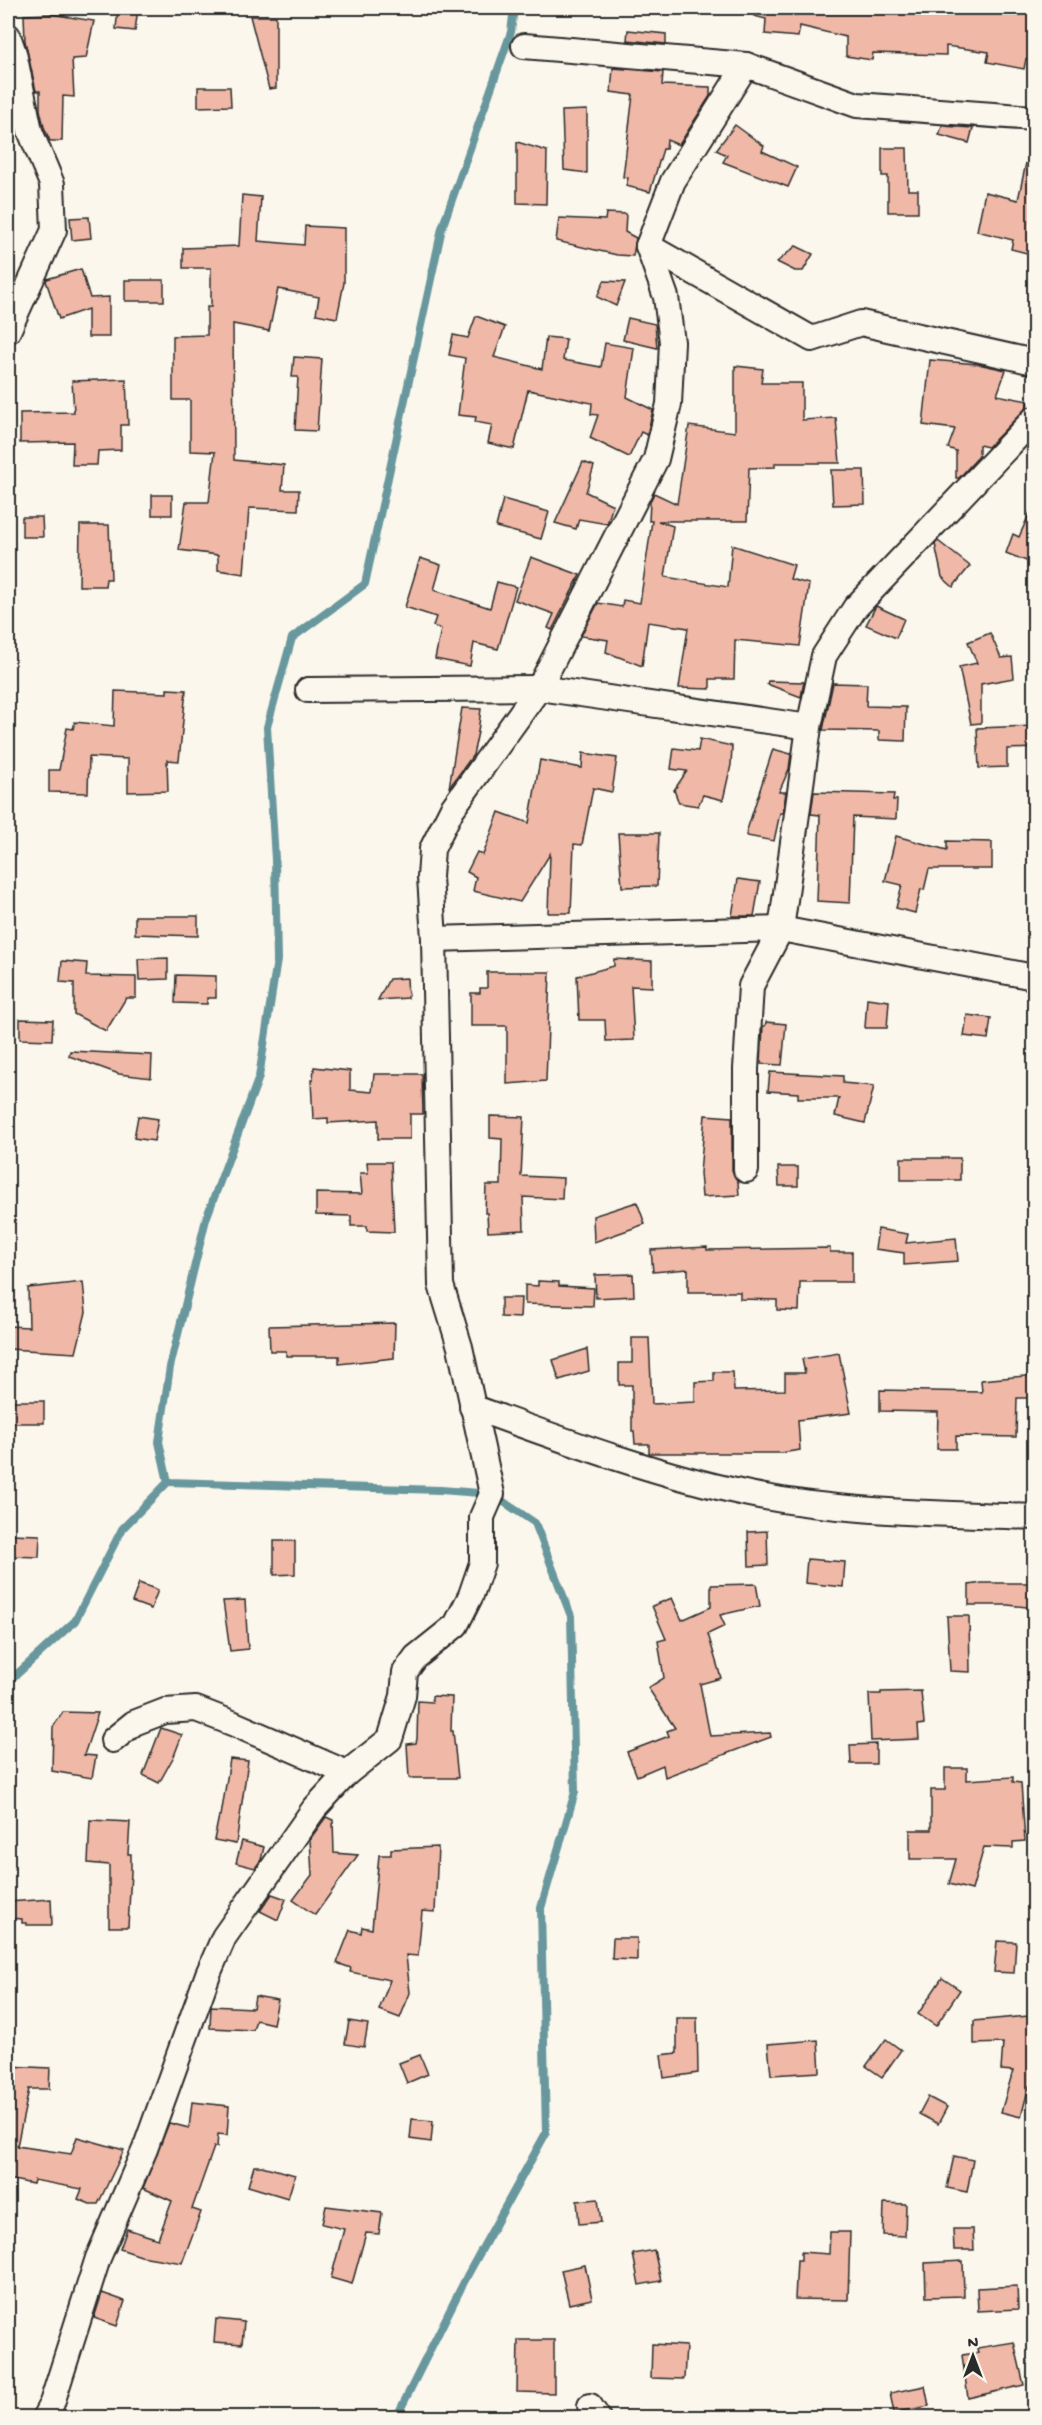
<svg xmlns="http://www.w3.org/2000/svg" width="1042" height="2425" font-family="'Gochi Hand',sans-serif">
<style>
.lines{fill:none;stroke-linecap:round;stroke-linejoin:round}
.stream{stroke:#67979d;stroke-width:8}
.building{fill:#f0b8a6;stroke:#2b2b2b;stroke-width:1.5}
.minor-casing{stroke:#2b2b2b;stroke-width:28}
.minor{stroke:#fbf7ec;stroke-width:24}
</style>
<rect width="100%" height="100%" fill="#fbf7ec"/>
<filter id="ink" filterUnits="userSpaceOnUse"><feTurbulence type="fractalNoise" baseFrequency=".0167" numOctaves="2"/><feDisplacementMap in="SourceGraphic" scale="12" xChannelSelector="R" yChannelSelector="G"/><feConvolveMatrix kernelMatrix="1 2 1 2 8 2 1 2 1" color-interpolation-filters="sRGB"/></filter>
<g filter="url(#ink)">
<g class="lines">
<g class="stream">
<polyline points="8,1679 16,1675 75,1621 122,1529 168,1482"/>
<polyline points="396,2418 467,2276 546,2133 541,1908 575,1792 571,1616 535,1523 492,1494 441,1490 168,1482 159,1442 170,1367 206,1219 259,1077 277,960 275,860 267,727 292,638 365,584 442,228 511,32 514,8"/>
</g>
</g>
<g class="building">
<polygon points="118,8 138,8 135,31 116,29"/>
<polygon points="755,8 1035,8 1035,61 1026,59 1024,69 987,62 989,52 946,46 946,55 873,53 872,60 846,56 846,37 800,26 798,37 765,34 766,19 754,16"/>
<polygon points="51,14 94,21 86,58 72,59 74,97 63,96 62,141 50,141 44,127 40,110 40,91 36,91 25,41 24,15"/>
<polygon points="250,16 276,16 276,88 269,89"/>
<polygon points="628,30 666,34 666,44 627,40"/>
<polygon points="613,68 663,72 662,85 710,87 710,96 679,145 667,140 666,149 663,149 650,192 626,186 628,178 623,177 633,95 611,92"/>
<polygon points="198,87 230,87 231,106 198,107"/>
<polygon points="587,110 587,173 564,170 562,111"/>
<polygon points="735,125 764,146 762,151 797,167 788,187 723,162 727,155 716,150"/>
<polygon points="942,126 973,128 969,143 939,135"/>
<polygon points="517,142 547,151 546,204 517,203"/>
<polygon points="882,148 907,148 908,190 918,190 918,212 888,212 888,176 882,176"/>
<polygon points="1026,163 1035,164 1035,255 1011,249 1013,240 977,231 985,192 1018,200"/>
<polygon points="242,195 261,197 258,241 304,245 305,226 344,228 344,283 337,318 316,314 319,297 278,289 269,331 233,324 234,460 284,465 282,490 299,490 298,510 249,508 244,574 218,570 218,555 179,550 186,502 209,502 215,452 190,451 190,400 173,400 173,336 207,335 207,307 211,307 211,268 183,268 183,248 239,246"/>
<polygon points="606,213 626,214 625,232 636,238 633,256 617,255 556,241 559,218 605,220"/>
<polygon points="89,217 91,238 72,240 70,218"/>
<polygon points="796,246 813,254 803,271 795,271 777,262"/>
<polygon points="81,269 90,298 109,297 109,337 88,337 88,309 59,319 46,281 47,279"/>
<rect x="125" y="280" width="39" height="21"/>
<polygon points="604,281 625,282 616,306 597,297"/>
<polygon points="476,316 505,327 494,357 542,369 546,337 566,339 563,360 601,367 605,343 634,348 627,397 653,410 647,435 641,432 629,457 590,438 598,415 591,414 592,403 528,390 514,449 488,443 492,425 475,422 476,417 458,415 465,358 449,355 453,335 468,338"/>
<polygon points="628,318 655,324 657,348 623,340"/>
<polygon points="294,357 322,359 317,431 295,430 298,377 292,377"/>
<polygon points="930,360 978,364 1006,370 997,395 1028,401 1027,407 988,447 979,445 979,456 959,478 956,478 956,451 948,448 955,429 923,425"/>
<polygon points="735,366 763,369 761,383 802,383 802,420 836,418 840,463 775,463 775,467 749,468 747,521 658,521 673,526 665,577 728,587 732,545 794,565 790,579 809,584 800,646 735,640 734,679 710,679 710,689 679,688 688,628 648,622 642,666 606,652 608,640 581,636 598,603 622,607 623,600 640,603 652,521 649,521 650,502 654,493 677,504 689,426 735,432"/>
<polygon points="126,379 128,425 121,425 121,450 98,451 97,465 72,465 73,442 20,443 20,413 74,412 72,381"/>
<polygon points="583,462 594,466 586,492 613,505 607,524 579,519 576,529 555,523"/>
<polygon points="831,470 864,470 865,504 833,505"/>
<rect x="152" y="495" width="20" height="20"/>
<polygon points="503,499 549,512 541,539 496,527"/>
<polygon points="1035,501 1035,549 1029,562 1006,553 1013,534 1019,537"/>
<polygon points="22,517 42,517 43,537 22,537"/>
<polygon points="80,525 109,525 111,579 106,579 105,586 79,586"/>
<polygon points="938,541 970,566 953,587 942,577 935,544"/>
<polygon points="531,557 580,575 552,630 548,628 554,614 515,600"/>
<polygon points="420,558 441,565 434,590 490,608 497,582 516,587 498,649 474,643 470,666 435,659 441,629 433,626 436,617 405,607"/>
<polygon points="876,606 904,619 896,638 866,625"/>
<polygon points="990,633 1001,658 1012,657 1014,678 981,684 981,723 971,724 959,667 977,663 968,642"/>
<polygon points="768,681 804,682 801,697 767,684"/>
<polygon points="833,683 867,684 866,706 906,707 905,741 879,740 879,731 823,730"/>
<polygon points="167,689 186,690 179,761 167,760 168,791 128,792 128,759 89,757 88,793 49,792 49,770 59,770 67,728 73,729 75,722 114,726 115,691 167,693"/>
<polygon points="462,708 481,709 478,732 473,755 449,788"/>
<polygon points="1035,726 1035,748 1007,749 1007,767 979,768 977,728"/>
<polygon points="700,739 732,746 731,765 723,800 703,795 698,806 679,803 674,790 687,771 671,769 674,748 698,751"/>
<polygon points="773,749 791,754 789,769 779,792 786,792 783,813 780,813 774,841 747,836 747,830"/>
<polygon points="583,753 617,758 612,792 593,788 582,845 574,844 571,913 548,913 550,854 520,902 473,891 476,877 467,872 477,852 483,855 499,812 529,823 540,760 582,768"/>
<polygon points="814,792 894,794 893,800 897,800 896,819 853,817 850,903 817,901 820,815 811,814"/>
<polygon points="618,833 659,833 657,886 622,887"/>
<polygon points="896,836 947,850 947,841 992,842 992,869 929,869 924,890 921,889 915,913 896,908 902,885 885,881"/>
<polygon points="738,879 760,882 754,916 732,916"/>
<polygon points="135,916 198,916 198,936 135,934"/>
<polygon points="168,958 168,979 139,980 138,959"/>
<polygon points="614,959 652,961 652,987 631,986 634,1040 606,1041 605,1020 579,1020 577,976 614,966"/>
<polygon points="62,961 87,963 86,976 136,977 136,998 126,998 106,1031 74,1014 74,983 60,982"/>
<polygon points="487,972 550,972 546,1081 507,1084 507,1026 471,1026 471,993 480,993 480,988 487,988"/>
<polygon points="176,975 216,976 216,998 207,998 207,1004 175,1003"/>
<polygon points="407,978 408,998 378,1000 389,979"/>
<polygon points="867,998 889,1001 887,1028 865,1028"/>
<polygon points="967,1015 991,1018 988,1039 964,1036"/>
<polygon points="20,1019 53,1020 52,1040 20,1039"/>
<polygon points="766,1022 786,1024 782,1065 761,1064 763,1026 765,1026"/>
<polygon points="70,1051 152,1055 151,1078 119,1074 69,1056"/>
<polygon points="314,1067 350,1071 350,1090 372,1092 374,1074 422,1074 423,1114 410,1114 410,1139 378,1139 378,1120 328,1123 328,1118 313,1119 311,1080 313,1080"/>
<polygon points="770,1072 843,1076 843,1083 874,1086 865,1123 835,1116 839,1098 798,1098 798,1093 768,1091"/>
<polygon points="705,1115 732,1117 732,1170 738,1182 739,1195 702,1197 700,1173"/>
<polygon points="138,1116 158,1119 154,1141 134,1138"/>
<polygon points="490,1116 524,1117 521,1176 563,1178 562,1199 523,1197 524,1230 488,1232 487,1213 485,1213 486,1185 501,1185 502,1139 490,1138"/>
<rect x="901" y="1158" width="59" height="22"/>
<polygon points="367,1162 391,1162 394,1232 367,1231 367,1226 351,1226 351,1216 316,1215 316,1193 362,1194 360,1173 368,1173"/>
<polygon points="778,1167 798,1167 798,1186 779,1186"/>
<polygon points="637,1202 645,1224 594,1242 593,1216"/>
<polygon points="878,1229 908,1234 906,1243 956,1238 958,1261 904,1265 904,1253 875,1249"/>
<polygon points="707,1247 707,1250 830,1248 830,1252 852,1252 852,1282 800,1282 799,1311 777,1310 777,1300 740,1299 740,1292 688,1292 688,1269 653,1272 651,1250"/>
<polygon points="633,1274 634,1296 596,1298 595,1275"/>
<polygon points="538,1281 559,1282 559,1286 594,1288 593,1306 525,1304 525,1285 538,1286"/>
<polygon points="83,1282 86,1312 76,1353 8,1349 8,1326 29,1327 28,1288"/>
<polygon points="501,1298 521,1298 520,1318 501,1317"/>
<polygon points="395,1323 394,1358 339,1364 339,1356 286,1356 286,1351 270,1351 269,1326"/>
<polygon points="632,1338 649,1338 652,1404 695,1402 695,1382 714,1381 714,1372 733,1372 734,1391 785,1390 785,1373 805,1373 802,1359 839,1353 851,1413 798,1420 800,1450 781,1453 649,1453 649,1444 635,1444 634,1431 632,1431 632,1385 619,1385 619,1363 632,1363"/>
<polygon points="587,1349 589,1371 559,1380 553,1360"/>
<polygon points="1035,1375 1035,1398 1017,1398 1016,1437 956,1436 956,1449 937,1449 938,1412 880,1411 880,1390 982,1392 981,1380"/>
<rect x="8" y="1401" width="36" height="22"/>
<polygon points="767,1531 768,1565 749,1566 748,1532"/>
<polygon points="9,1534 40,1535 39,1557 8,1556"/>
<polygon points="274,1541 295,1541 295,1574 274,1575"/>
<polygon points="807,1559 845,1562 843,1587 805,1583"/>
<polygon points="139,1583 158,1590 151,1609 132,1602"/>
<polygon points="982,1583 1035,1583 1035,1608 1008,1605 969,1605 969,1585"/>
<polygon points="756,1584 760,1606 720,1615 725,1626 708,1634 721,1678 700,1684 710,1736 770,1733 771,1737 665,1777 663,1765 637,1776 627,1752 669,1736 667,1731 675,1728 648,1688 664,1678 658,1641 666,1639 652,1606 672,1598 682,1620 711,1607 711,1585"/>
<polygon points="245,1600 248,1649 230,1651 223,1601"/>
<polygon points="947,1616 969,1616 970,1672 950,1671"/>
<polygon points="921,1691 924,1724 918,1725 919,1739 871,1741 869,1694 881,1694 881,1692"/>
<polygon points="432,1696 452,1697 451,1731 453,1731 458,1778 409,1778 407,1744 416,1743 417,1739 418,1701 432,1702"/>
<polygon points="63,1712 98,1713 84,1755 96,1756 92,1778 52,1771 53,1727"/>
<polygon points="161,1728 182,1735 174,1756 159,1783 143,1775"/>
<polygon points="876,1744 876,1764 851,1764 850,1745"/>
<polygon points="230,1759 248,1761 236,1844 214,1840 219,1816 221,1816"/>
<polygon points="945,1768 967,1768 967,1780 1013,1777 1013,1782 1021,1783 1025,1841 1013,1842 1013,1848 984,1847 972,1890 949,1884 956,1859 910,1859 910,1830 931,1830 931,1790 945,1790"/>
<polygon points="326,1817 333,1820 334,1853 358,1855 315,1915 293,1900 312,1875 310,1839"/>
<polygon points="90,1820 130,1822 128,1854 131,1854 131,1872 128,1927 109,1927 109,1865 88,1863"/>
<polygon points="242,1841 264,1847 261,1860 255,1868 236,1863"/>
<polygon points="438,1847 435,1912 422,1911 418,1956 406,1955 410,1993 400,2018 379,2010 390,1980 350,1972 351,1968 337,1963 350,1930 361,1933 362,1927 372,1929 379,1855 391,1855 391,1849"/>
<polygon points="272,1894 286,1899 278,1920 260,1911"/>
<polygon points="51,1899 52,1925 26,1925 26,1923 22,1923 22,1919 8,1918 8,1902"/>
<polygon points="613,1938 637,1938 637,1960 612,1959"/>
<polygon points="997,1941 1016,1942 1014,1973 994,1972"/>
<polygon points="942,1978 960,1990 936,2026 918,2014"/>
<polygon points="255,1996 278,2000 273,2024 256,2020 253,2030 210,2028 211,2006 253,2008"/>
<polygon points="1029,2016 1035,2017 1035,2086 1029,2086 1021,2117 1001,2112 1013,2071 1001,2070 1003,2043 974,2044 974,2021"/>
<polygon points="677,2018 697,2018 698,2073 664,2078 661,2055 677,2053"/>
<polygon points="349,2021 368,2024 364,2047 345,2044"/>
<polygon points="886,2039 901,2050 882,2077 866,2066"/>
<polygon points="818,2040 820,2072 771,2075 768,2044"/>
<polygon points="420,2055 428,2074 407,2083 399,2063"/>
<polygon points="8,2066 50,2068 49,2089 29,2089 17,2146 71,2154 77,2137 124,2150 98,2204 90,2204 78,2199 82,2189 34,2180 33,2184 8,2179"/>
<polygon points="928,2097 947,2107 938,2124 919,2114"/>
<polygon points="192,2102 229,2106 227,2135 218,2134 217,2147 214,2147 192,2209 201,2212 182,2263 141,2256 120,2249 127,2229 158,2239 172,2201 143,2188 169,2123 189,2128"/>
<polygon points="412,2119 433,2121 431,2142 410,2139"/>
<polygon points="954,2156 973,2160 967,2192 947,2188"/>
<polygon points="254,2166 262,2166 295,2175 288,2198 248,2186"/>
<polygon points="598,2199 601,2222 579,2224 577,2201"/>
<polygon points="884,2203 906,2204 905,2236 883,2235"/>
<polygon points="326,2206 382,2213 379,2234 366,2233 352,2284 331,2278 344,2229 322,2224"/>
<polygon points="953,2229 973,2229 974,2250 954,2250"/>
<polygon points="830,2232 850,2232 848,2300 795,2299 797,2260 801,2260 801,2252 829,2254"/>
<polygon points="654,2250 661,2281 639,2285 633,2254"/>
<polygon points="963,2261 964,2296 926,2297 925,2263"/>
<polygon points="585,2265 592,2299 569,2304 561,2270"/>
<polygon points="1017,2286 1018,2309 978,2311 977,2288"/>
<polygon points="102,2293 125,2301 117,2326 94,2318"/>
<polygon points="216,2319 244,2322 242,2344 214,2342"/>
<polygon points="518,2340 554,2340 554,2393 517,2392"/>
<polygon points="1014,2342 1024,2385 968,2398 962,2355 978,2353 977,2348"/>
<polygon points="652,2344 686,2346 684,2379 651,2378"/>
<polygon points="925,2386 929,2406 894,2413 890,2393"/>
</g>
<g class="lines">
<defs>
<g id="minor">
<polyline points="8,36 14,53 30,131 52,184 54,230 8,331"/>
<polyline points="524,46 746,65 857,105 1034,118"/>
<polyline points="648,246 812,339 861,323 1034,362"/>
<polyline points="308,690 539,688 809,727"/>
<polyline points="434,939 781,929 1034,977"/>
<polyline points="746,1170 746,1069 751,986 781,929 809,727 824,656 855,608 1034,419"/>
<path d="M472,1407C563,1440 654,1474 749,1494C843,1513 939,1513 1034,1517"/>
<polyline points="113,1740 134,1723 165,1711 196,1709 232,1723 347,1773"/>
<polyline points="590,2406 598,2418"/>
<polyline points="44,2418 52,2403 98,2258 145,2149 208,1974 224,1937 314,1809 347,1773 390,1739 403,1696 405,1672 416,1657 456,1625 471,1595 482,1563 482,1517 492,1494 460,1347 441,1285 434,939 430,877 432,849 452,809 539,688 656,459 669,404 672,342 666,297 648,246 673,181 746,65"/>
</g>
</defs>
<use href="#minor" class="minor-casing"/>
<use href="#minor" class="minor"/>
</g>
</g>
<rect width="1042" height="2425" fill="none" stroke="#fbf7ec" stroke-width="30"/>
<rect x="15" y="15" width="1012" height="2395" fill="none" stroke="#2b2b2b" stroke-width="2" filter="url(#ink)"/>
<g transform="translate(973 2356)" stroke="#fbf7ec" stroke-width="4.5" paint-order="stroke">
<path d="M0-4.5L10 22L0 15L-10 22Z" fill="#2b2b2b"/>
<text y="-9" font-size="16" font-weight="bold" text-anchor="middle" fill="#2b2b2b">N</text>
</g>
</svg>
